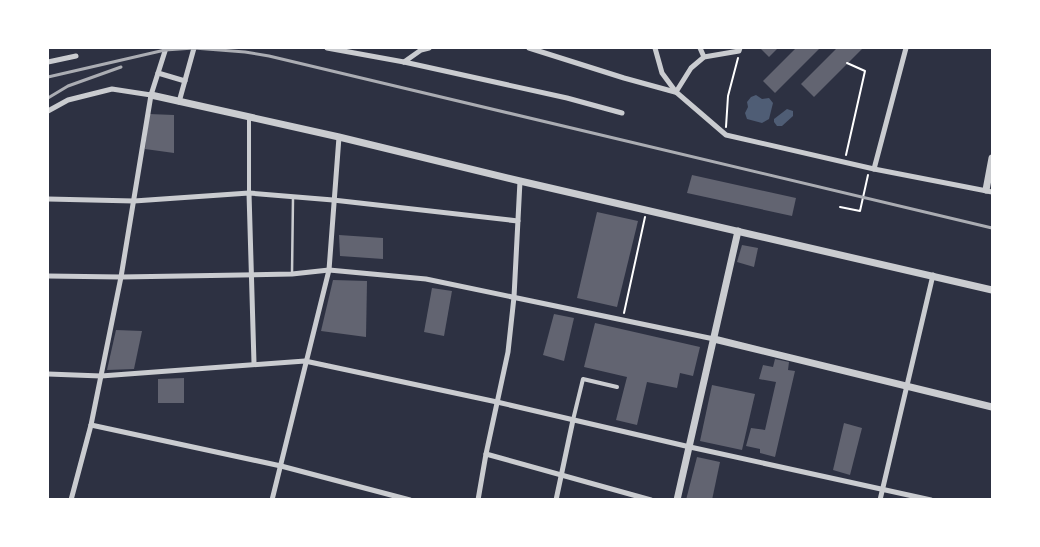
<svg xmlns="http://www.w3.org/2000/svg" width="1040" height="547" font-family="'DM Sans',sans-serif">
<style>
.water{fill:#4f5d75}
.building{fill:#626471}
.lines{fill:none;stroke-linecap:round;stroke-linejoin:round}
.path{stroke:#fff;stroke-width:2}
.service{stroke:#caccd0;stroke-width:2.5}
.pedestrian{stroke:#caccd0;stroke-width:4}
.minor{stroke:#caccd0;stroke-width:5}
.tertiary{stroke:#caccd0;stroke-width:7}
.rail{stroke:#abadb3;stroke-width:3}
</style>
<rect width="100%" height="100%" fill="#2d3142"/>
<g class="water">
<polygon points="756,95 762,99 769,98 773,103 769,119 762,123 747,119 745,113 748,107 747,102 751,97"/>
<polygon points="787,109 793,111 793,116 782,126 777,126 774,122 774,119"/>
</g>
<g class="building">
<polygon points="760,48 778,48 769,57"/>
<polygon points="796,48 820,48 775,93 763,81"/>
<polygon points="837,48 863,48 814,97 801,84"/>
<polygon points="149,114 174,115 174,153 145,149"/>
<polygon points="692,175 796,198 792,216 687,193"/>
<polygon points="597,212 638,221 617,307 577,298"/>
<polygon points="339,235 383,238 383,259 340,256"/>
<polygon points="742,245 758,248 754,267 737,262"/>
<polygon points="333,280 367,281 366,337 321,331"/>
<polygon points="432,288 452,291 444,336 424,332"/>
<polygon points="554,314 574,318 564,361 543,355"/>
<polygon points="595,323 700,347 693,376 680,373 677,388 647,382 637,425 616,420 627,377 584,367"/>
<polygon points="116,330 142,331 134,369 107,370"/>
<polygon points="775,359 789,362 788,370 795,371 775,457 760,453 760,449 746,446 751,428 765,430 776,382 759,379 763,365 773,367"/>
<polygon points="184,378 184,403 158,403 158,379"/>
<polygon points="712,385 755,394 742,450 700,441"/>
<polygon points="844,423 862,428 850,475 833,470"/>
<polygon points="697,457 720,462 712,500 686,500"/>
</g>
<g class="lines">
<g class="path">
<polyline points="726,127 728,96 738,58"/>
<polyline points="846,155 865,71 847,63"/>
<polyline points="840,207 860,211 868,175"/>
<polyline points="624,313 645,217"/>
</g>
<polyline class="service" points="292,274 293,198"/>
<g class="pedestrian">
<polyline points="249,117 249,193"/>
<polyline points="573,420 583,379 617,387"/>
</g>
<g class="minor">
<polyline points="327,48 404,62 567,98 622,113"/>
<polyline points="529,48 624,78 675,92"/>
<polyline points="655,48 662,73 676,92 726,135 874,169 992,192"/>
<polyline points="700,48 704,57"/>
<polyline points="48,62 76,56"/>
<polyline points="404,62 421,50 429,48"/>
<polyline points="158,73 185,81"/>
<polyline points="676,92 691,68 704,57 739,51 740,48"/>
<polyline points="179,102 194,48"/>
<polyline points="48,111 68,100 112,89 151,95"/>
<polyline points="874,169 906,48"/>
<polyline points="249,193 254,363"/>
<polyline points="48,199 134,201 249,193 333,200 518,221"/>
<polyline points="48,276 121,277 292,274 329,270 426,279 714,339"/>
<polyline points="48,374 101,376 305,361 497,402 690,447 931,500"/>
<polyline points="91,425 281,466 410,500"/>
<polyline points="486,454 651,500"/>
<polyline points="71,500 91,425 121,277 151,95 166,48"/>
<polyline points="272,500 329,270 339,137"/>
<polyline points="478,500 486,454 508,352 514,297 520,181"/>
<polyline points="556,500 573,420"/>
<polyline points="880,500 933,275"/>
</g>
<g class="tertiary">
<polyline points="151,95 339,137 520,181 992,290"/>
<polyline points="986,190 992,158"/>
<polyline points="714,339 992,407"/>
<polyline points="677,500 738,231"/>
</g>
<g class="rail">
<polyline points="48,77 165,50 194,48 245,52 269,56 395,86 992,228"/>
<polyline points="48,98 68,86 121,67"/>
</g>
</g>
<rect width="1040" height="547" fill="none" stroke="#ffffff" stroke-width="98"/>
</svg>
